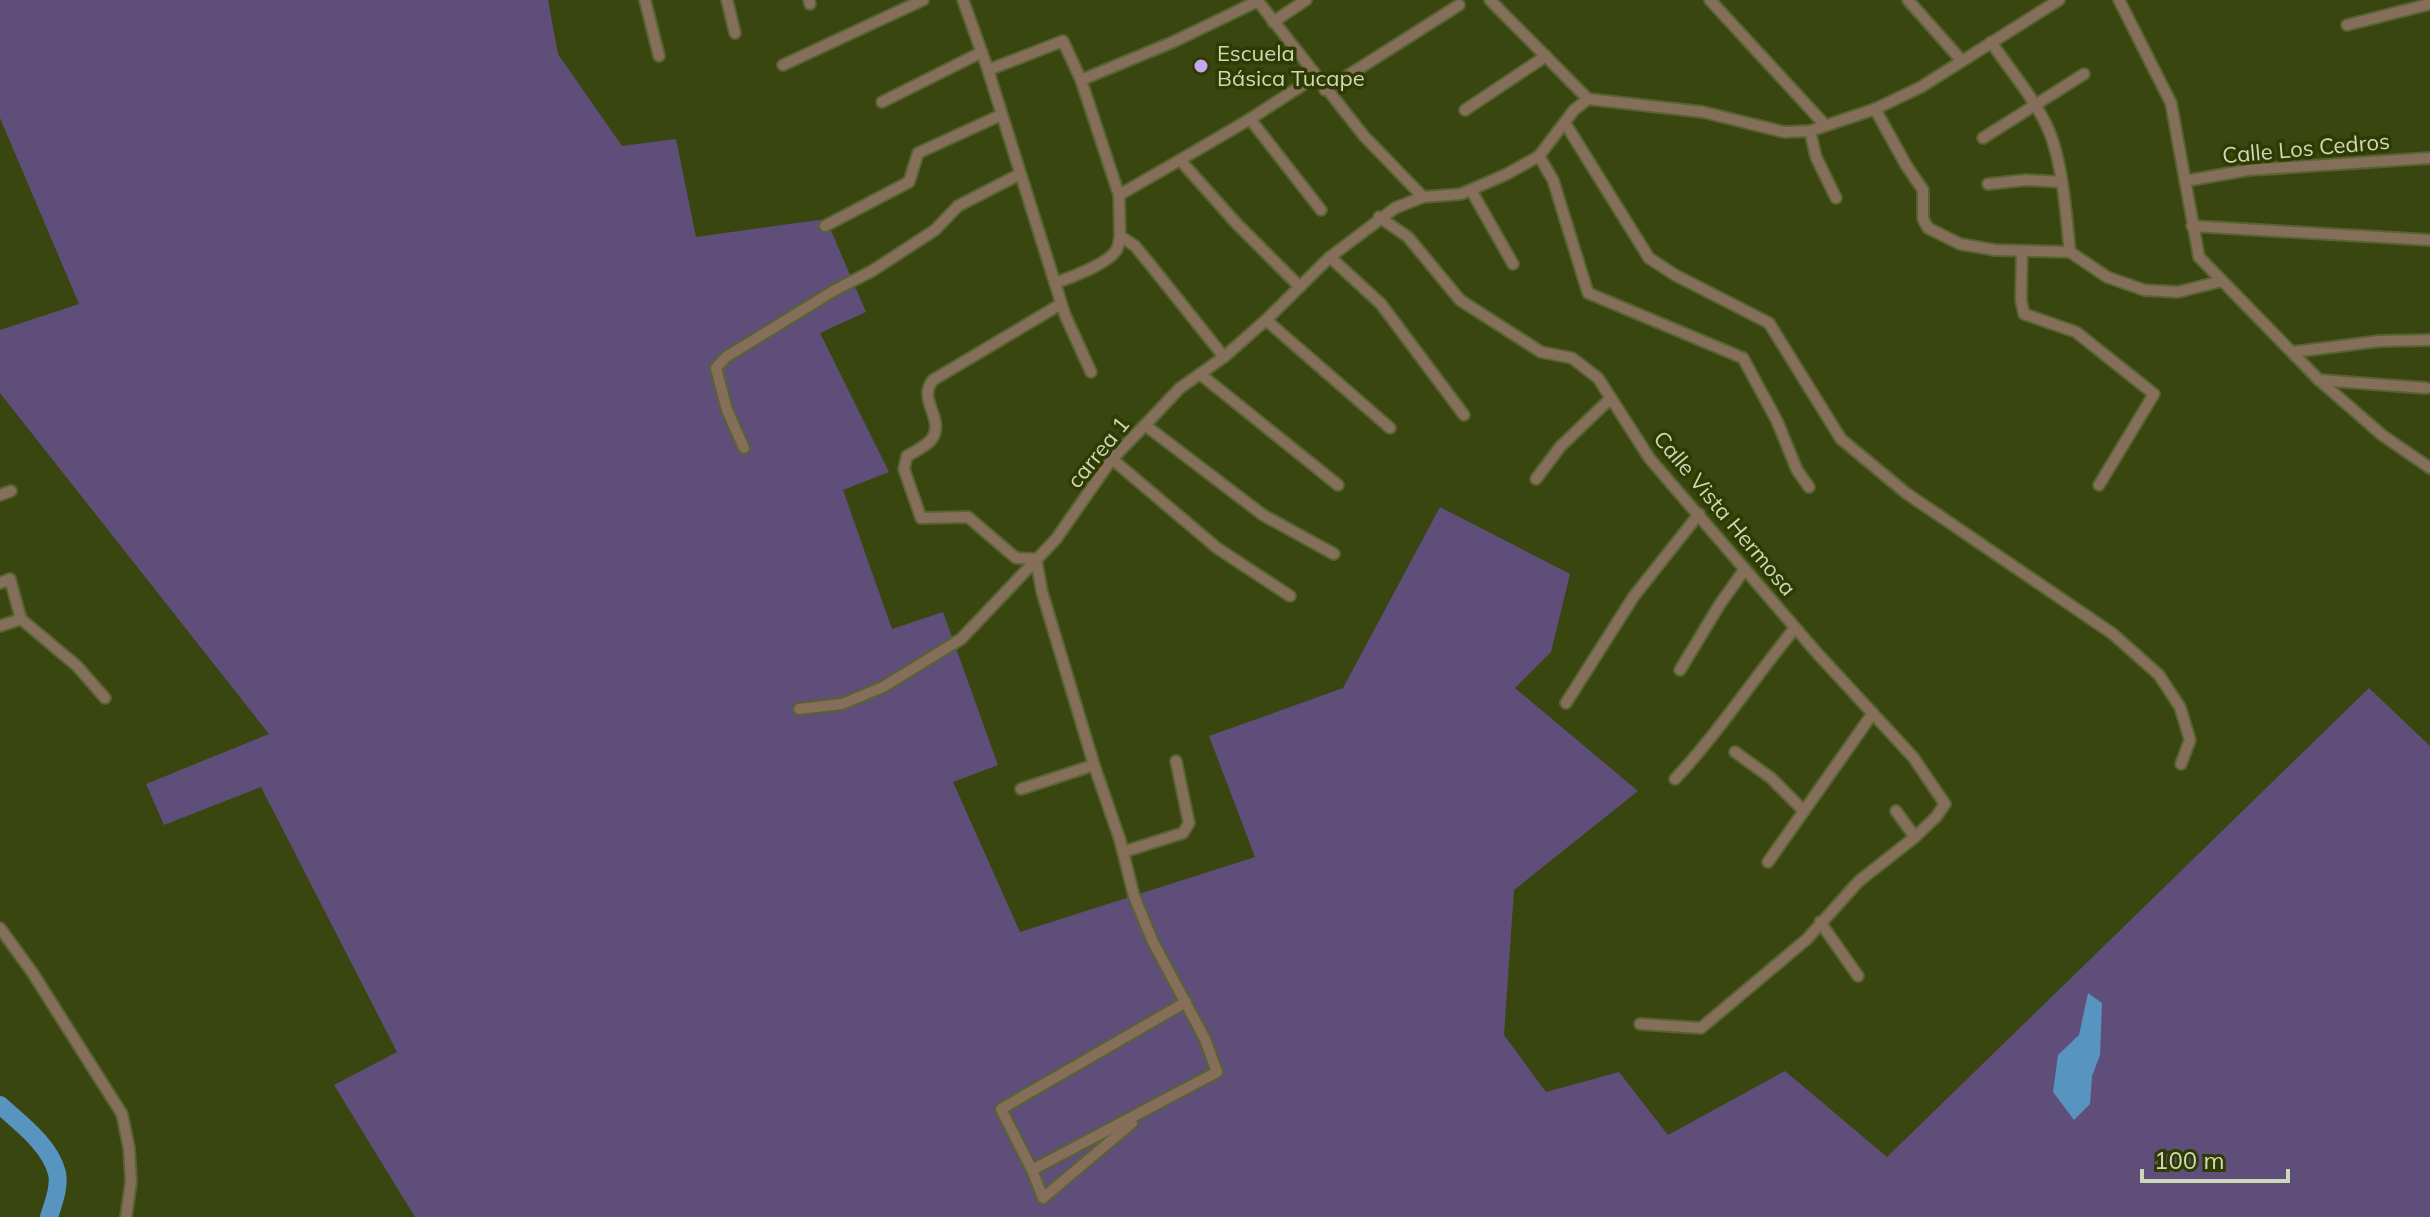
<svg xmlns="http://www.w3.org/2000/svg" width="2430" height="1217" font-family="Mulish,sans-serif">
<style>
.green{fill:#5f4e79}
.water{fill:#5894c0}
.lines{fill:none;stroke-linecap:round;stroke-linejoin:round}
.river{stroke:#5894c0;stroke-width:18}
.minor-casing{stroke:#576331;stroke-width:14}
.minor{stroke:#856e5a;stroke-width:10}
.poi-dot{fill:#c4a7f1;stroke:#2f3b01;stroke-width:3}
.labels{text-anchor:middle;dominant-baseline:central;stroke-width:7;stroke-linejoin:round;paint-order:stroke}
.poi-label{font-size:22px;fill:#ced7ba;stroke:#2f3b01;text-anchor:start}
.street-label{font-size:22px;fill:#ced7ba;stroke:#2f3b01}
</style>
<rect width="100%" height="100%" fill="#39460f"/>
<polygon class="green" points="0,0 548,0 558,54 622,146 676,139 696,237 826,219 866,312 820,333 889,472 843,490 892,629 943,612 998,765 953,782 1020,932 1255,857 1209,736 1343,688 1440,507 1570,574 1551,652 1515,688 1638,791 1514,890 1504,1035 1546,1092 1619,1072 1668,1135 1785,1071 1887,1157 2369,688 2430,746 2430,1217 415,1217 334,1085 397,1052 261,787 164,825 146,784 269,734 0,393 0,330 79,304 0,118"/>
<polygon class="water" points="2088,993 2102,1003 2100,1055 2092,1076 2090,1104 2074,1120 2053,1092 2058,1055 2079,1035"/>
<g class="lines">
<path class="river" d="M0,1105C20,1123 50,1145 57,1173C60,1187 53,1204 49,1217"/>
<defs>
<g id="minor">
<polyline points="645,0 659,56"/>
<polyline points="727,0 735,33"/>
<polyline points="809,0 810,4"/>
<polyline points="963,0 988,70 1065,315 1091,372"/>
<polyline points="1257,0 1364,136 1423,197"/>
<polyline points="1490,0 1588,99"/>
<polyline points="1710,0 1825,125"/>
<polyline points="1908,0 1962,61"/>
<polyline points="2119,0 2171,103 2199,257 2319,380 2382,435 2430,468"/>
<polyline points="1273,22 1306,0"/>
<polyline points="2347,25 2430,4"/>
<path d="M1991,42C2011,72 2043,108 2053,142C2064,177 2066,216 2070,252"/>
<polyline points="783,65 923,0"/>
<polyline points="988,70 1063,41 1081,80 1119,195 1120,236 1135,246 1149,263 1224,357"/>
<polyline points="1315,77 1250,119 1321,210"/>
<polyline points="1081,80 1173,42 1258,1"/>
<polyline points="1325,90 1459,5"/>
<polyline points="882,102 982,52"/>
<polyline points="1875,109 1906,165 1923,190 1923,219 1928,228 1960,244 1995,250 2070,252 2107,277 2144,290 2178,292 2222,281"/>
<polyline points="1465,110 1546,56"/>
<polyline points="1565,123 1649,258 1675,275 1769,323 1841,439 1906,493 2113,634 2159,675 2180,707 2190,740 2181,764"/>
<polyline points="1810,131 1816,157 1836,198"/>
<polyline points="1983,138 2084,74"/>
<polyline points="1539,156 1553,180 1588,293 1743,358 1777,421 1797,470 1809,487"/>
<polyline points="1180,160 1250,119"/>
<polyline points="2185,181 2248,170 2430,158"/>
<polyline points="1988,184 2026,180 2062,182"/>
<polyline points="1471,190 1513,264"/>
<polyline points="1119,195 1180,160 1236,223 1300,287"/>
<polyline points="1379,217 1408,237 1460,300 1541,352 1572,358 1598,378 1650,459 1817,653 1913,757 1945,804 1936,817 1915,837 1859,881 1807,939 1701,1028 1640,1024"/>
<polyline points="825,226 909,182 918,153 1001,115"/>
<polyline points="2192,226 2430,240"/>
<polyline points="2022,251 2021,300 2024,314 2076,332 2154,394 2099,485"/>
<polyline points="1330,257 1381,304 1464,415"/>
<path d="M1055,283C1070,278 1110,263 1117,249C1119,245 1119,240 1120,236"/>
<path d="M1061,304L933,380C917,399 944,418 933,437C929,445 915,451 907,456L904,469L921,518L968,517L1016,558L1036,559L1042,592L1094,765L1120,840L1134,896L1153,942L1205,1039L1217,1072L1032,1170L1001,1109L1186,1002"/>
<polyline points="1266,320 1390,428"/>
<polyline points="2293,352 2380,341 2430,340"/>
<polyline points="1200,374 1338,485"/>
<polyline points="2319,380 2426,388"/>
<polyline points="1145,425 1263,515 1334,554"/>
<polyline points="744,448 727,410 716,368 726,357 835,290 872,271 935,230 958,206 1020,174"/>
<polyline points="1112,459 1217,548 1290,596"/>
<polyline points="1536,479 1560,447 1611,398"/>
<polyline points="0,495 11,491"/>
<polyline points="0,583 10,579 21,619 77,666 105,698"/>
<polyline points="0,626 21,619"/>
<polyline points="1680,670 1720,604 1745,569"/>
<polyline points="1566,703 1634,596 1699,514"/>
<polyline points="799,709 842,704 883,687 961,639 1056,539 1112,459 1147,423 1180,388 1224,357 1266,320 1330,257 1395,208 1423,197 1461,194 1507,174 1539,156 1574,110 1588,99 1703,112 1784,132 1810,131 1875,109 1921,87 2059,0"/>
<polyline points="1735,752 1771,778 1804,811"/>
<path d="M1675,779C1719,732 1754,678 1795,628"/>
<polyline points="1021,789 1094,765"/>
<polyline points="1896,811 1915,837"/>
<polyline points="1123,852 1183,833 1189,823 1176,761"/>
<polyline points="1768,862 1873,713"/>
<polyline points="1820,922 1858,976"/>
<polyline points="0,928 32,972 122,1114 129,1148 131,1182 126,1217"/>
<polyline points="1032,1170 1043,1198 1132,1123"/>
</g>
</defs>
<use href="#minor" class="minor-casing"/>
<use href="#minor" class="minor"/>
</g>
<circle class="poi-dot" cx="1201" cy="66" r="8"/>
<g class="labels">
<g class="poi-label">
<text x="1217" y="53">Escuela<tspan x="1217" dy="25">Básica Tucape</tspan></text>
</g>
<g class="street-label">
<text transform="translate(2306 148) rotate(-5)">Calle Los Cedros</text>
<text transform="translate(1098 452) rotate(-51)">carrea 1</text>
<text transform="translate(1725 513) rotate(50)">Calle Vista Hermosa</text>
</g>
</g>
<path d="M2142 1169v12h146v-12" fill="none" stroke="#ced7ba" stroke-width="4"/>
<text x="2154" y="1169" font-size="24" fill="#ced7ba" stroke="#2f3b01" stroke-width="6" paint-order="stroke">100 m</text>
</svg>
